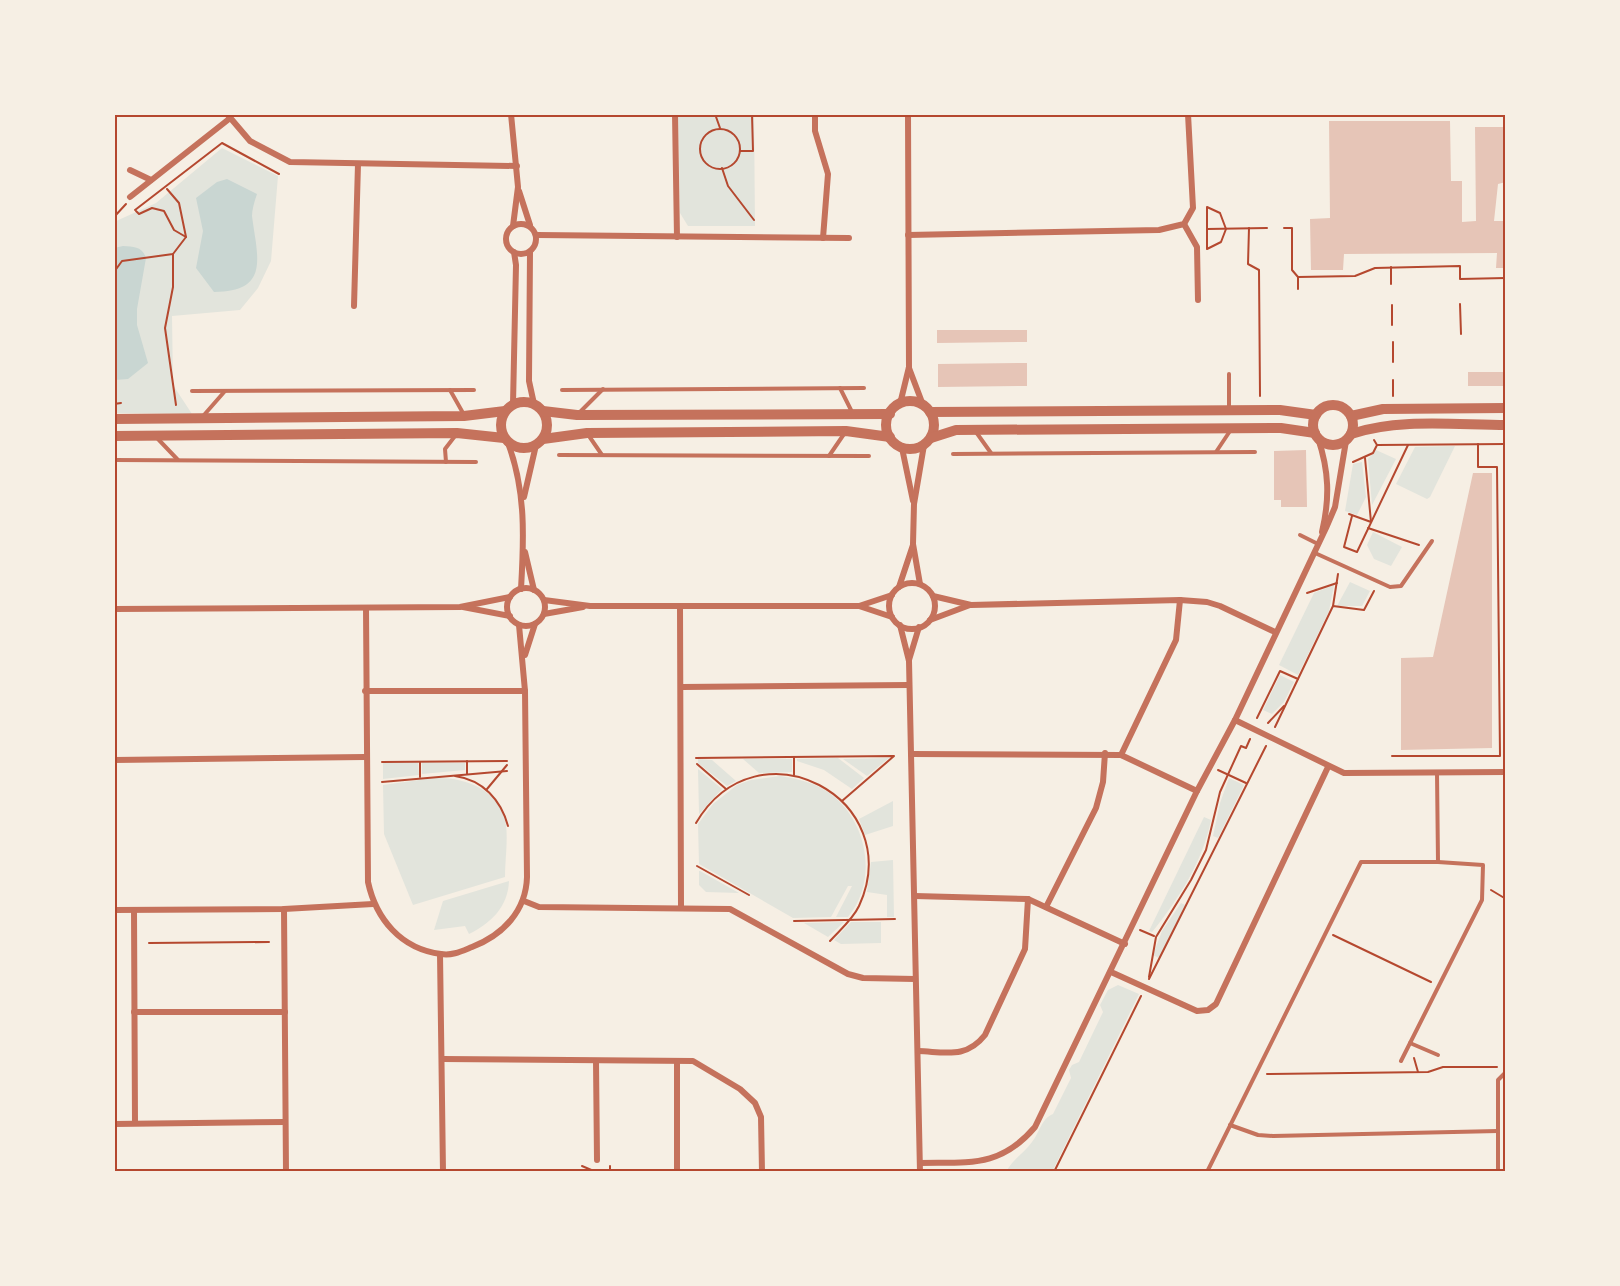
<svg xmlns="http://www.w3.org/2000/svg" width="1620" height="1286" font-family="'Archivo Narrow',sans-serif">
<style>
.green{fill:#e2e4dc}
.water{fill:#c9d6d2}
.building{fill:#e6c5b7}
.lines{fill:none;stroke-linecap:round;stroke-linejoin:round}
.path{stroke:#b5482f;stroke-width:2}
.service{stroke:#c5725c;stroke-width:4}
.minor{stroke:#c5725c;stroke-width:6}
.tertiary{stroke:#c5725c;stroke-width:10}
.neatline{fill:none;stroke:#b5482f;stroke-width:2}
</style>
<rect width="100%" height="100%" fill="#f6efe4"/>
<g class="green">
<polygon points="678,114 754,114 755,226 688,226 680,213"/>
<polygon points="222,148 278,176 271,261 258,288 240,310 172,316 173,385 192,414 114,413 114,222 156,203"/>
<polygon points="1455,446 1430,497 1427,499 1396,484 1415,447"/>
<polygon points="1376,450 1396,459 1372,505 1368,459"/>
<polygon points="1362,462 1366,497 1357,515 1345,511 1353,464"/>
<polygon points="1373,532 1402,547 1391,566 1374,559 1367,545"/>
<polygon points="1350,582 1370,591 1362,606 1337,606"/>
<polygon points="1334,585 1329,611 1298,675 1279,665 1314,593"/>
<polygon points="1280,675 1294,682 1284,702 1272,714 1263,710"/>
<polygon points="838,758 864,778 852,789 824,770 797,761 797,759"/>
<polygon points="889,758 867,776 843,759"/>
<polygon points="698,759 712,760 736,781 727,786 698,763"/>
<polygon points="743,759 792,759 792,772 759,773"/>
<polygon points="418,762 419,775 383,779 383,763"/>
<polygon points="422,762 465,763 465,770 422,774"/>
<polygon points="698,769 722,789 699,814"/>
<path d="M780,776C799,779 817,783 832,795C868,823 878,881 848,917H836L852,886H848L831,917L793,918L699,864L698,824L713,804L737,785L751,780Z"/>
<path d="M434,778C465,777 500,789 506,825C508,841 505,860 505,877L413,905L384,834L383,785Z"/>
<polygon points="1229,778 1244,785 1218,838 1213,836 1220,803"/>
<polygon points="893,801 893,826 865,835 859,819"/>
<path d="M1204,817L1211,820C1203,861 1178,900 1152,932L1149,931Z"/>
<polygon points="893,860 894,917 887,917 887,895 867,892 871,862"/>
<polygon points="699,871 700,871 739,893 706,892 699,885"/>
<path d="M509,881C508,907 491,923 469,934L465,926L434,930L443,901Z"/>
<polygon points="1181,903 1185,905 1159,958 1153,955 1162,931"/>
<polygon points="844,922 828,937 804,923"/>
<polygon points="851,922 881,922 881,943 841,944 834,940"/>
<path d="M1118,985L1139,994L1052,1172H1006C1014,1158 1023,1154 1032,1142C1040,1132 1041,1119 1053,1114L1071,1078L1069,1070L1072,1065L1079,1062L1103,1012L1100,1005L1108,990Z"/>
</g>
<g class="water">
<path d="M227,179L257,194C255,200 252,209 252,216C257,256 271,292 214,292L196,268L203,231L196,198L217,182Z"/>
<path d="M123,246C134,247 142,246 146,258L137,309V325L148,363L128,379L115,380L114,248Z"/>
</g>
<g class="building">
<polygon points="1329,121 1450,121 1451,181 1462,181 1462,222 1476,221 1475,127 1506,127 1506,182 1498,184 1494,221 1506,221 1506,268 1496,268 1497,253 1344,254 1343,270 1311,270 1310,219 1330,218"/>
<polygon points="937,330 1027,330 1027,342 937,343"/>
<polygon points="1027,363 1027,386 938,387 938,364"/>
<rect x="1468" y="372" width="38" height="14"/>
<polygon points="1306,450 1307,507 1281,507 1281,500 1274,500 1274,451"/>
<polygon points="1473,473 1492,473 1492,748 1401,750 1401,658 1433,657"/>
</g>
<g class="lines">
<g class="path">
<polyline points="715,114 720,128"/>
<circle cx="720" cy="149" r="20"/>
<polyline points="740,151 753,151 752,114"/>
<polyline points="722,168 728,186 754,220"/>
<polygon points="1207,207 1220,213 1226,229 1221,242 1207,249"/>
<polyline points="135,210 222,143 279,174"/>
<polyline points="136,211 139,214 152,208 164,211 174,230 186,237"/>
<polyline points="114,217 126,204"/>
<polyline points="1249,228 1248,264 1259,270 1260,396"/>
<polyline points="1284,228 1292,228 1292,270 1298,277 1298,289"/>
<polyline points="1207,229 1267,228"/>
<polyline points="173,254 173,287 165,328 176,405"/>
<polyline points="1391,267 1391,284"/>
<polyline points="114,272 122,261 173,254 186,237 179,203 167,189"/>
<polyline points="1298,277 1355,276 1375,268 1460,266 1460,279 1506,278"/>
<polyline points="1460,304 1461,334"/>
<polyline points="1392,305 1392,325"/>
<polyline points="1393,342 1393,362"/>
<polyline points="1393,380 1393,396"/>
<polyline points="114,404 121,403"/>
<polyline points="1377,445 1506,444"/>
<polyline points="1353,462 1373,453 1377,445 1374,440"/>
<polyline points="1349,514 1371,522 1365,458"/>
<polyline points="1352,516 1344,547 1357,552 1408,445"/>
<polyline points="1368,528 1419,545"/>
<polyline points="1307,593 1337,583"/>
<polyline points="1333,606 1338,574"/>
<polyline points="1298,679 1333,606 1364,610 1374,591"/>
<polyline points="1257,718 1280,671 1298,679 1275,727"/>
<polyline points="1268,723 1284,706"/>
<polyline points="1392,756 1500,756 1497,467 1478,467 1478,444"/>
<polyline points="696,758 894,756 842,801"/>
<polyline points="467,761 467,774"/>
<polyline points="382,762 507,761"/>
<polyline points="420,762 420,777"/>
<polyline points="697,764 726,789"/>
<polyline points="1218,770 1246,783"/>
<polyline points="794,775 794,757"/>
<path d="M455,776C483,780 501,800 508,826"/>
<polyline points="382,782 507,771"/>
<polyline points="487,789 507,765"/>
<path d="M696,823C758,718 908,799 859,906C853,919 840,930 830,941"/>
<polyline points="697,866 749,895"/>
<polyline points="1491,890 1506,899"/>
<polyline points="794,921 895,919"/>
<polyline points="1140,930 1154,936"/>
<polyline points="1333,935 1431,982"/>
<polyline points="149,943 269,942"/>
<polyline points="1149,977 1156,937 1191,880 1206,850 1220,792 1241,746 1246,748 1250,739"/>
<polyline points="1149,979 1266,746"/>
<polyline points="1414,1058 1418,1072"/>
<polyline points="1267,1074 1428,1072 1443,1067 1497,1067"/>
<polyline points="582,1166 596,1172"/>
<polyline points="610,1172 610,1166"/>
<polyline points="1054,1172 1141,996"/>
</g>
<g class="service">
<polyline points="1229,374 1229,410"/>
<polyline points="840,388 852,412"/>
<polyline points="450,390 463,413"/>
<polyline points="562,390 864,388"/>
<polyline points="192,391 474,390"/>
<polyline points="580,412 603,389"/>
<polyline points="204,415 225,391"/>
<polyline points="976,432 991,453"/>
<polyline points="589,436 602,455"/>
<polyline points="158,439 178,460"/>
<polyline points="1216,452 1230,431"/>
<polyline points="953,454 1255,452"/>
<polyline points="559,455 869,456"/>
<polyline points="829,456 844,434"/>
<polyline points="114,460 476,462"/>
<polyline points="446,462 445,449 455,436"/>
<polyline points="1300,535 1318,544"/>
<polyline points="1315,553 1390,587 1401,586 1432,541"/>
<polyline points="1437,773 1438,862"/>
<polyline points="1410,1043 1438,1055"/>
<polyline points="1230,1125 1258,1135 1273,1136 1498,1131"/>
<polyline points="1207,1172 1361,862 1438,862 1483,865 1482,900 1401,1061"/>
<polyline points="1498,1172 1498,1080 1506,1072"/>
</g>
<g class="minor">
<polyline points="227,114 250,141 290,162 517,166"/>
<polyline points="511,114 518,187 513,226"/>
<polyline points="675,114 677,237"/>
<polyline points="815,114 815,131 828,174 823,238"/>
<polyline points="130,170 151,180"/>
<polyline points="519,191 530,225"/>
<polyline points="130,197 229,119"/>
<circle cx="521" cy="239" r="15"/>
<polyline points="1184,224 1197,247 1198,300"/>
<polyline points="537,235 849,238"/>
<polyline points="908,235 1159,230 1184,224 1193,208 1188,114"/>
<polyline points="530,252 529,381 534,404"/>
<polyline points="354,306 358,164"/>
<polyline points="909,368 923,405"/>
<polyline points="513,404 516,265 514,252"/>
<polyline points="900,404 909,367 908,114"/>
<path d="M1318,438C1329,471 1330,498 1322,532"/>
<path d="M508,443C526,491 524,538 521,589"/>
<polyline points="902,448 913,501"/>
<polyline points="524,497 536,445"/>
<polyline points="525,552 534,590"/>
<circle cx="912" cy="606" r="23"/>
<polyline points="920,584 913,544 914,504 924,445"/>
<polyline points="899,587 913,545"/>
<circle cx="526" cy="607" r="19"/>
<polyline points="933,596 971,605 1180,600 1207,602 1220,606 1275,632"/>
<polyline points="544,600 590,606 859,606 892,595"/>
<polyline points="859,606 892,617"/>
<polyline points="463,607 510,616"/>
<polyline points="680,607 681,907"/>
<path d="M366,608L368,882C376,919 401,949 441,954C452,956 462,951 472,947C503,935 526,911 527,877L525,691L519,625"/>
<polyline points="114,609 460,607 510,597"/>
<polyline points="544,614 583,607"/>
<polyline points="930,620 970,605"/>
<polyline points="900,625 909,661 920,1172"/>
<polyline points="525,655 535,624"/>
<polyline points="909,660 919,627"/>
<polyline points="682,687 909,685"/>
<polyline points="365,691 525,691"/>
<polyline points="1235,720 1344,773 1506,772"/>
<polyline points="911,754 1121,755 1197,791"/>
<polyline points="1121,755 1176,640 1180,600"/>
<polyline points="114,760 365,757"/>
<polyline points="915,896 1028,899 1125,944"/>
<polyline points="524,901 539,907 730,909 848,974 863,978 915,979"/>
<polyline points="1046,907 1096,808 1103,782 1105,753"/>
<polyline points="284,909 286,1172"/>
<polyline points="114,910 284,909 373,904"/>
<polyline points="134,910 135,1123"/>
<polyline points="440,954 443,1172"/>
<polyline points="1111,972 1197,1011 1208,1010 1216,1004 1328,767"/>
<polyline points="134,1012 285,1012"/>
<path d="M918,1051C946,1052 966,1059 985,1035L1025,949L1028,899"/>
<polyline points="442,1059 693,1061 740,1089 755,1103 761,1117 762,1172"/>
<polyline points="596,1061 597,1160"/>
<polyline points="677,1061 677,1172"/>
<polyline points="114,1124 285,1122"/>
<path d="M920,1163C969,1162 1000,1168 1035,1127L1197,791L1235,720L1326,528L1335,507L1346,441"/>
</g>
<g class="tertiary">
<circle cx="910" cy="425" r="24"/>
<circle cx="524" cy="425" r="23"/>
<circle cx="1333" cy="425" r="20"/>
<polyline points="543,411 577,415 890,414"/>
<polyline points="930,412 1280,410 1316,415"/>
<polyline points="1351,416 1383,409 1506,408"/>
<polyline points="114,419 464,416 505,411"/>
<path d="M1351,434C1399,418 1456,425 1506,425"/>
<polyline points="114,436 457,433 504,438"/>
<polyline points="931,438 956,430 1281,428 1315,433"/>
<polyline points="543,439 587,433 846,431 890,437"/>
</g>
</g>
<rect width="1620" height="1286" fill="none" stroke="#f6efe4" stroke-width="231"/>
<rect x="116" y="116" width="1388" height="1054" class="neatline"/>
</svg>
